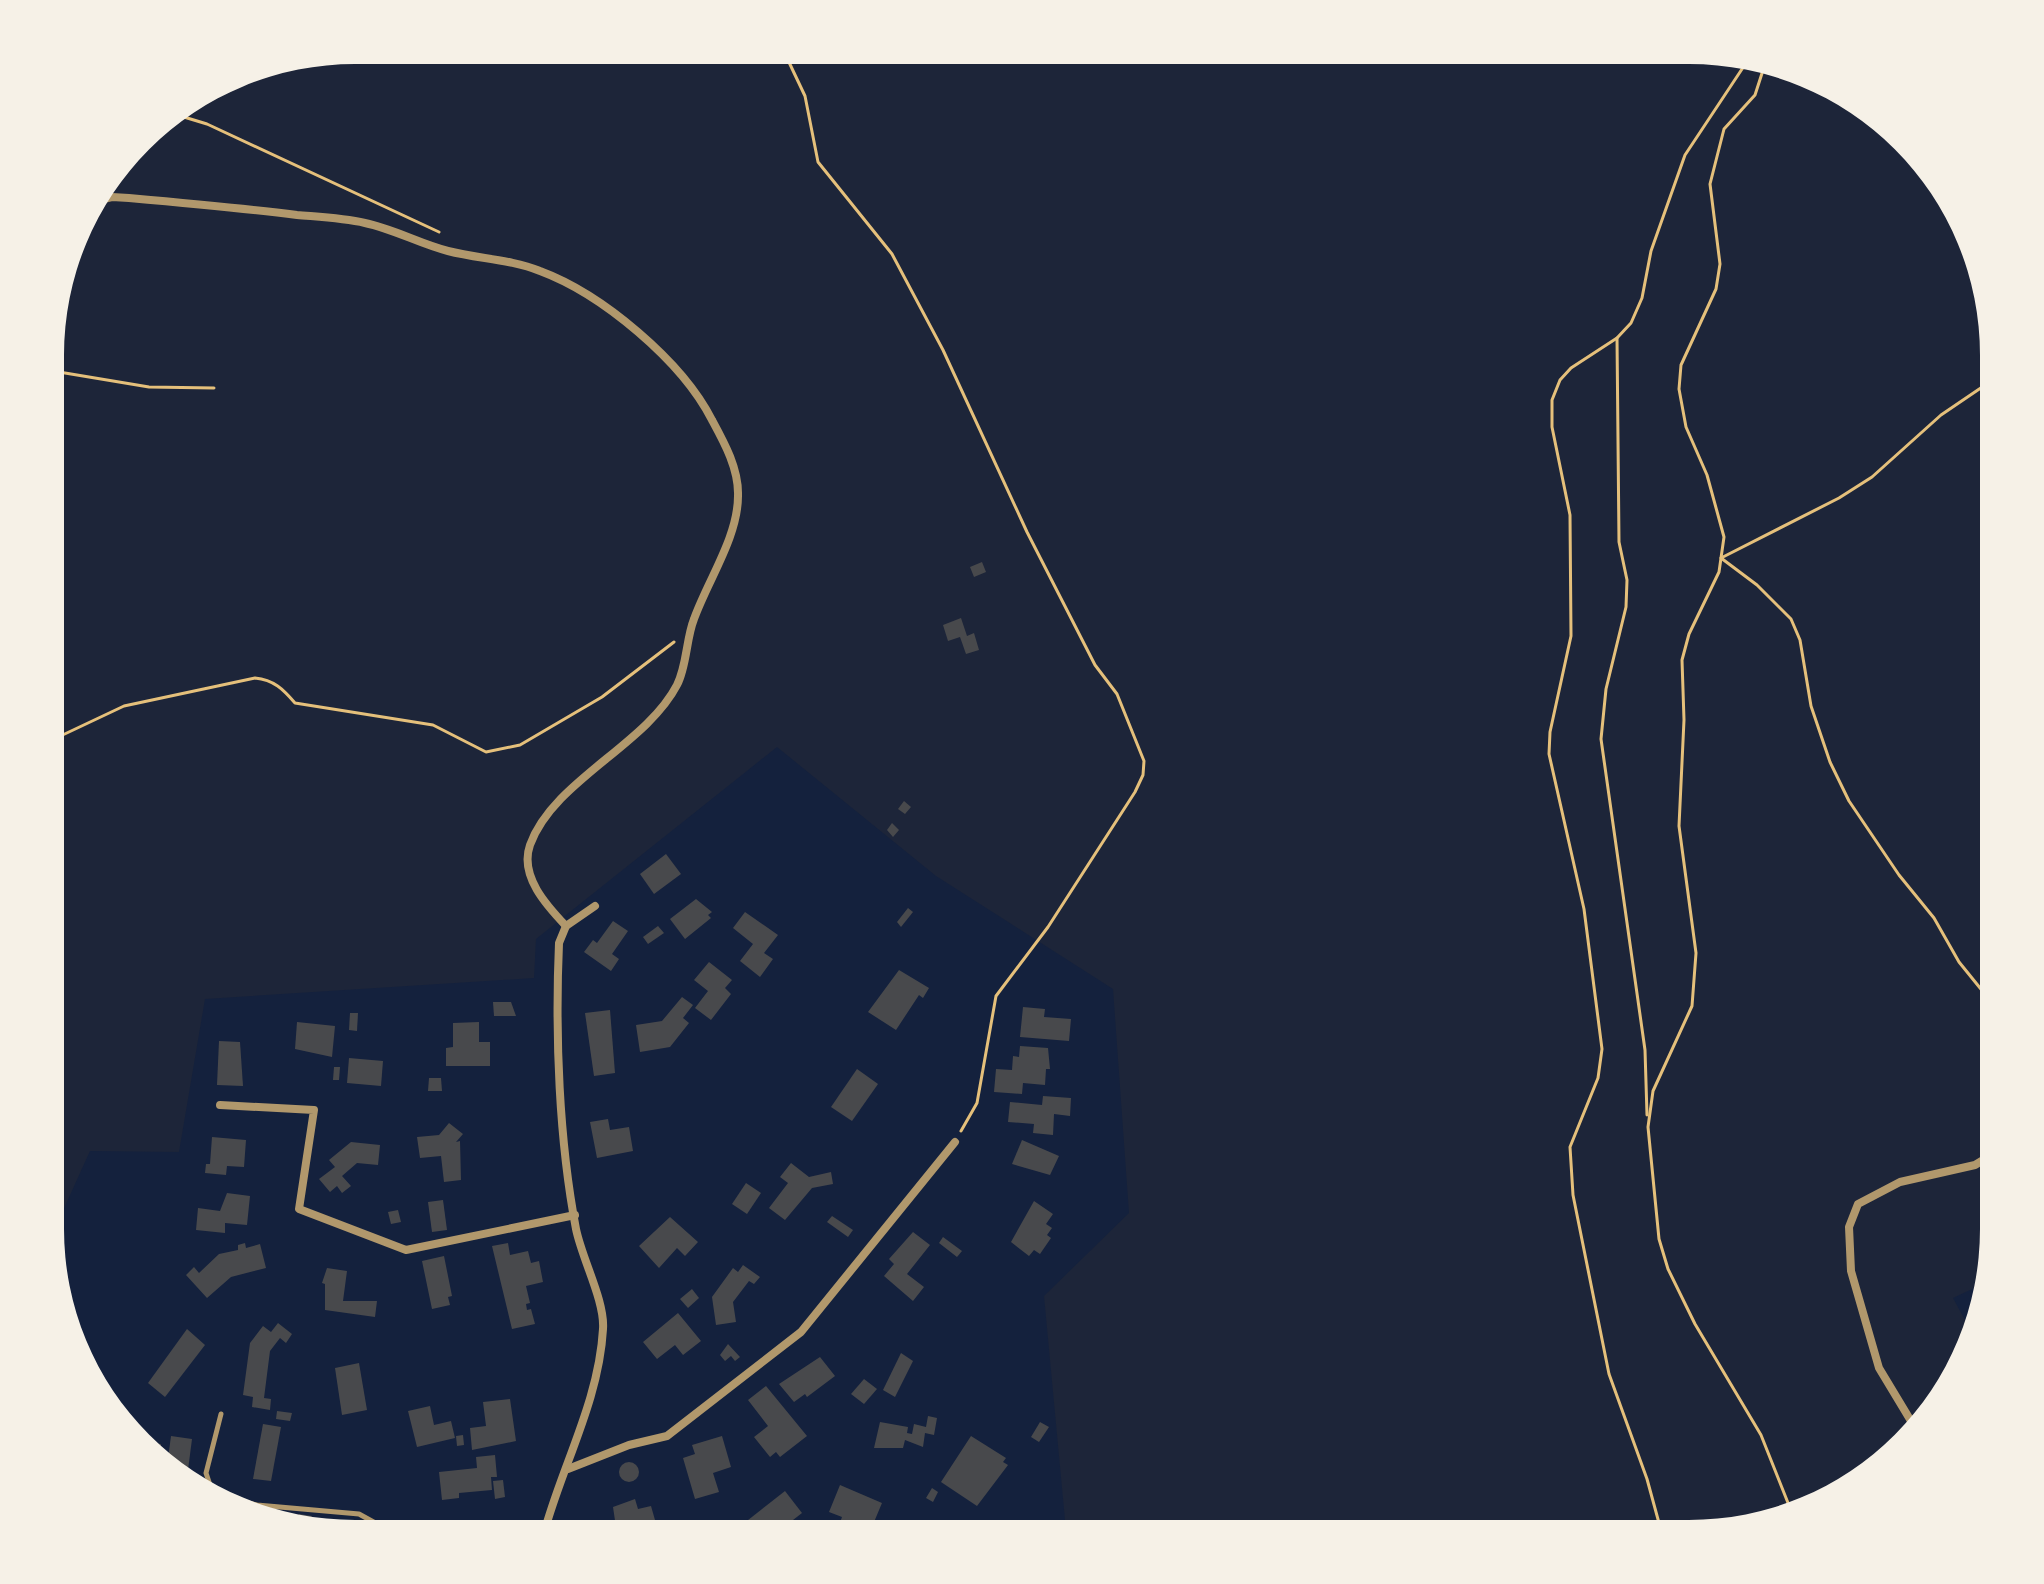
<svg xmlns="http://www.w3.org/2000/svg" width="2044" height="1584" font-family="'Fira Sans',sans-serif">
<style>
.green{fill:#1d2539}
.building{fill:#48494c}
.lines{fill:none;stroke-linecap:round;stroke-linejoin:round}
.path{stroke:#e5c07b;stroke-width:3}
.service{stroke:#b1986c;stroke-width:5}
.minor{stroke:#b1986c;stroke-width:8}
</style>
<rect width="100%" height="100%" fill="#14213d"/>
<polygon class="green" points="355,50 1708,51 1805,73 1890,126 1963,221 1994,355 1993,1249 1985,1283 1953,1298 1973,1335 1971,1346 1918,1430 1806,1511 1689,1534 1085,1534 1065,1520 1044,1296 1129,1213 1113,989 936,876 777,747 536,939 534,978 205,999 179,1152 90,1151 51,1237 53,315 91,203 154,125 257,66"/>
<g class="building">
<polygon points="982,562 986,572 974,577 970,567"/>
<polygon points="961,618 967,636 974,633 979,650 966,654 960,637 948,641 943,625"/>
<polygon points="904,801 911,807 905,814 898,809"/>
<polygon points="892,823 899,830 893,837 887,830"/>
<polygon points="666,854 681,874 654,894 640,874"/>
<polygon points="696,899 712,912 708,915 711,918 685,939 670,919"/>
<polygon points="908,908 913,912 901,927 897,922"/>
<polygon points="745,912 778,935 764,953 773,959 760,977 740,961 753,944 733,928"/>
<polygon points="613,921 628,931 612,954 619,959 611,971 584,952 593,940 597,943"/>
<polygon points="658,926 664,933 648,944 643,937"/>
<polygon points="709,962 732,980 725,988 731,994 711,1020 695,1008 708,991 694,980"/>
<polygon points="899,970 929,988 923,998 919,995 896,1030 868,1012"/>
<polygon points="682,997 693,1005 683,1018 689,1023 670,1047 640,1052 636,1025 662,1021"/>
<polygon points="493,1002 511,1002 516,1016 494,1016"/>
<polygon points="1023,1007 1045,1009 1044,1017 1071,1019 1069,1041 1020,1037"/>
<polygon points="610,1010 615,1073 594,1076 585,1013"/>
<polygon points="350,1013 358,1013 357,1031 349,1030"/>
<polygon points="297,1022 335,1026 332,1057 295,1049"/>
<polygon points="479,1022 479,1042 490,1042 490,1066 446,1066 446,1048 453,1047 453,1023"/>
<polygon points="219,1041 240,1042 243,1086 217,1085"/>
<polygon points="1020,1046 1048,1048 1050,1069 1046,1069 1045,1085 1023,1083 1022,1094 994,1092 996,1069 1012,1070 1013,1056 1019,1057"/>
<polygon points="349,1058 383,1061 381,1086 347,1083"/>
<polygon points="334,1067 340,1067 339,1080 333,1080"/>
<polygon points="857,1069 878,1084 852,1121 831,1107"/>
<polygon points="429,1078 441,1078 442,1091 428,1091"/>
<polygon points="1043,1096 1071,1098 1070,1116 1054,1114 1053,1135 1033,1133 1034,1124 1008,1122 1010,1102 1042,1105"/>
<polygon points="608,1119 610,1130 629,1127 633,1151 597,1158 590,1122"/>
<polygon points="449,1123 463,1134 456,1142 460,1141 461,1180 444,1182 441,1156 420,1158 417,1137 439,1135"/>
<polygon points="212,1137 246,1140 244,1167 227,1166 226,1175 205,1173 206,1164 210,1164"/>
<polygon points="1022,1140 1059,1156 1050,1175 1012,1164"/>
<polygon points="351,1142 380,1145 378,1165 357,1163 342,1176 351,1186 342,1193 337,1186 330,1192 319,1179 335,1167 329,1160"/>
<polygon points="791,1163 809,1177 831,1172 833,1184 812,1188 785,1220 769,1208 788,1183 780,1177"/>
<polygon points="746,1183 761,1193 747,1214 732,1204"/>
<polygon points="227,1193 250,1196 247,1225 225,1223 225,1233 196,1230 198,1208 220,1211"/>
<polygon points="443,1200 447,1230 432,1232 428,1202"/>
<polygon points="1034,1201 1053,1214 1046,1224 1052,1228 1047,1235 1051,1238 1040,1254 1034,1250 1029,1256 1011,1242"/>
<polygon points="398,1210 401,1222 391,1224 388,1212"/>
<polygon points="832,1216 853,1230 848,1237 827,1222"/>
<polygon points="670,1217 698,1242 685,1256 677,1248 659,1268 639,1246"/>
<polygon points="913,1232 930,1245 907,1274 924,1287 913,1301 884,1276 894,1264 889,1259"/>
<polygon points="943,1237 962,1251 957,1257 939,1243"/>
<polygon points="245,1243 246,1248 260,1244 266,1268 231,1277 207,1298 186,1275 194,1267 199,1273 219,1254 238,1250 238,1245"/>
<polygon points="508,1243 510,1255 528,1251 531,1263 539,1261 543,1282 526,1286 530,1303 526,1304 527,1310 531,1309 535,1324 512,1329 492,1246"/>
<polygon points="444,1256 452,1296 448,1297 450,1305 432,1309 422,1261"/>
<polygon points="743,1265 760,1277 754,1284 749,1281 733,1302 736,1322 716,1325 712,1297 733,1268 738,1272"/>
<polygon points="327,1268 347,1271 343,1301 377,1301 375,1317 325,1310 325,1284 322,1283"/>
<polygon points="692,1289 699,1298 688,1308 680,1299"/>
<polygon points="678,1313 701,1341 683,1355 675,1345 657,1359 643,1342"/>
<polygon points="278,1323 292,1334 286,1343 280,1338 270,1351 264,1398 271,1399 270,1410 252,1407 253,1397 243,1395 250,1343 263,1326 271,1332"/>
<polygon points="187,1329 205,1345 165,1397 148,1383"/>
<polygon points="728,1344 740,1357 735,1361 731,1356 725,1361 720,1355"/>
<polygon points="901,1353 913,1361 895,1397 883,1390"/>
<polygon points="820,1357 835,1376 807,1397 805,1394 794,1402 779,1384"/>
<polygon points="359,1363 367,1410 342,1415 335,1368"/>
<polygon points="864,1379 877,1389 864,1404 851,1394"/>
<polygon points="766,1386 807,1436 780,1457 776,1452 770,1457 754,1437 768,1426 748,1400"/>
<polygon points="510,1399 516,1441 472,1450 470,1428 486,1426 483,1402"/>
<polygon points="430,1406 434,1425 451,1421 455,1438 417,1447 408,1411"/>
<polygon points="277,1411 292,1413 290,1421 276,1419"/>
<polygon points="928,1416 937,1418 934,1435 925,1433 923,1447 905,1440 903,1448 874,1448 880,1422 908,1427 907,1433 912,1434 914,1424 926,1427"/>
<polygon points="1040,1422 1049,1427 1039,1442 1031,1437"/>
<polygon points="263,1424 281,1427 271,1481 253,1479"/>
<polygon points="463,1435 464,1445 457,1446 456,1436"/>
<polygon points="171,1436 192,1439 188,1470 167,1466"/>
<polygon points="722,1436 731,1467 713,1473 719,1492 695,1499 683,1458 695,1454 692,1445"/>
<polygon points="971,1436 1006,1458 1003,1462 1008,1465 977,1506 941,1482"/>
<polygon points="151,1443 161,1444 159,1461 150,1453"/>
<polygon points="495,1455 497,1477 491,1477 492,1490 459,1493 459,1498 442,1500 439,1472 477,1468 476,1457"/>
<circle cx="629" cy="1472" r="10"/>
<polygon points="503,1480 505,1497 495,1499 493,1481"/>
<polygon points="840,1485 882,1503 869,1534 836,1534 842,1517 829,1512"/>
<polygon points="932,1488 938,1492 933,1502 926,1498"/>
<polygon points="785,1491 802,1513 775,1534 750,1534 743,1524"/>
<polygon points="635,1499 638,1509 651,1506 659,1534 617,1534 613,1507"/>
<polygon points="299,1514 312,1516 304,1526 294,1524"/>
<polygon points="494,1526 519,1533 492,1533"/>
</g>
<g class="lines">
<g class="path">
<polyline points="777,50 787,58 805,96 818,162 892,254 943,350 1027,532 1095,665 1117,694 1144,761 1143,775 1135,792 1048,927 996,996 977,1103 961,1131"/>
<polyline points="1765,64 1755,95 1724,129 1710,184 1720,264 1716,289 1681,365 1679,389 1686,427 1707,475 1724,537 1719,572 1689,634 1682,660 1684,720 1679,826 1696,953 1692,1006 1653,1091 1648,1127 1659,1239 1668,1269 1695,1324 1761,1435 1792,1513"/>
<polyline points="174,114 207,124 439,232"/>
<polyline points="1617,338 1619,542 1627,580 1626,607 1606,689 1601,739 1645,1050 1647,1115"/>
<polyline points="53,371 149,387 214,388"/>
<path d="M52,740L124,706L255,678C274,680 283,689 295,703L433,725L486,752L520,745L602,697L674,642"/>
<polyline points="1993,1004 1959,962 1934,918 1899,875 1849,801 1830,762 1811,706 1800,640 1791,619 1757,585 1721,558 1839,498 1872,477 1941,415 1994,379"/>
<polyline points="1662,1534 1647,1479 1609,1374 1573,1195 1570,1147 1598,1078 1602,1049 1584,909 1549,754 1550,732 1571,636 1570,515 1552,427 1552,400 1560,380 1571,368 1617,338 1631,323 1642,298 1651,251 1685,155 1748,60"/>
</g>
<polyline class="service" points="221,1414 206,1473 213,1494 257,1505 359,1514 379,1525 377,1533"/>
<g class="minor">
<path d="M91,202L112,197L129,198C185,203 241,208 297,215C320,217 343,218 365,223C394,229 420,244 448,251C479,259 510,259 540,271C602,294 682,361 712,420C724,442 739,469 738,496C738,537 708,580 694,619C686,639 687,666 677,685C646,745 553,781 530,845C519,876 547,906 566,926"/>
<polyline points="220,1105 314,1110 299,1209 406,1250 575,1215"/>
<polyline points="1917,1431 1879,1368 1851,1271 1849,1227 1858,1204 1900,1182 1975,1165 1993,1154"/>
<polyline points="568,1469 629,1445 667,1436 801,1332 955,1142"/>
<path d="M544,1533C562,1466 599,1401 603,1329C605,1301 582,1259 576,1229C559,1140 555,1035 559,943L566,926L595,906"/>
</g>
</g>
<path d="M0 0H2044V1584H0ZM355 64H1689A291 291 0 0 1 1980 355V1229A291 291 0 0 1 1689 1520H355A291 291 0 0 1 64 1229V355A291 291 0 0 1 355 64Z" fill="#f6f1e7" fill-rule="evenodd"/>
</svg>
